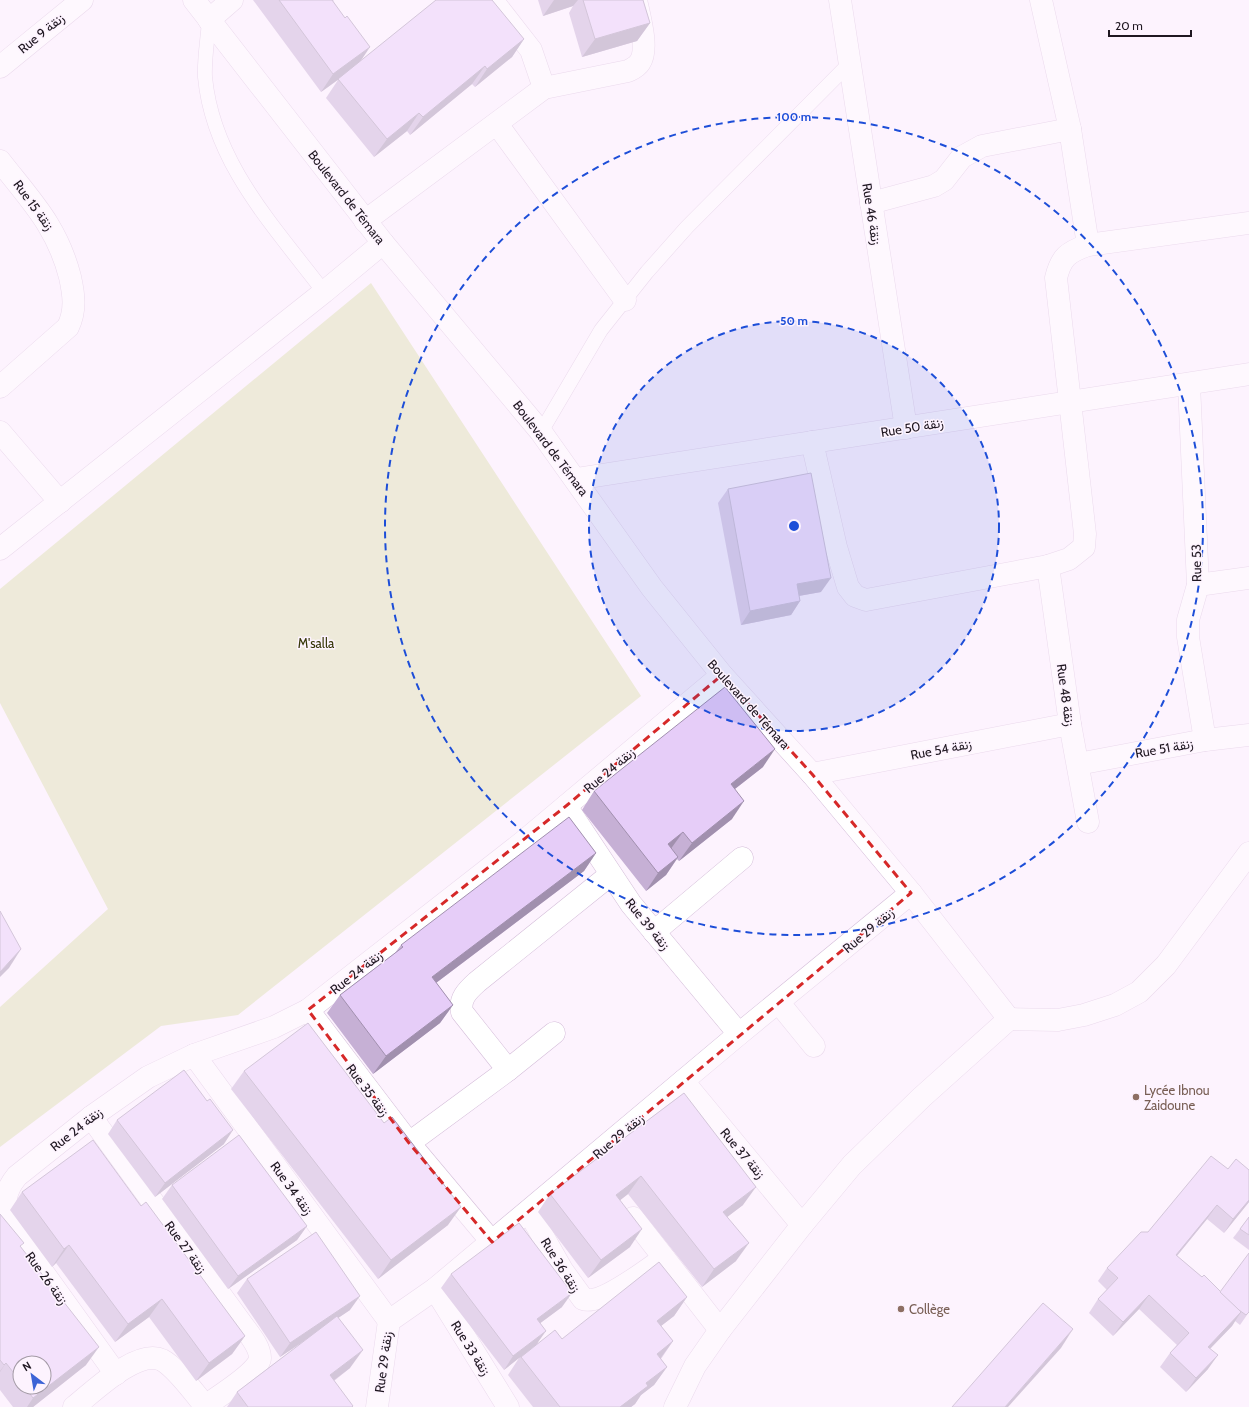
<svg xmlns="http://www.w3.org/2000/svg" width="1249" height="1407" font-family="Cabin,Vazirmatn,sans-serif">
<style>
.green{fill:#dbe0b0}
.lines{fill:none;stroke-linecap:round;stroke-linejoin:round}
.service-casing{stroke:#d4bdd9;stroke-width:15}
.minor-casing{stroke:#d4bdd9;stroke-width:23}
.service{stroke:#fff;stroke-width:14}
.minor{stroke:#fff;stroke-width:22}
.wall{fill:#c6b0d5;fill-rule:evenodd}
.shaded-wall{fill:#a190ae}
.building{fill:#e6cdf8;stroke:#a190ae}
.marked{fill:none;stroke:#d62828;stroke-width:3;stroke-dasharray:8 5;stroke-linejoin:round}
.ring{fill:none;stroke:#1d4ed8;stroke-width:2;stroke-dasharray:7 5}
.education-dot{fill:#8d6e63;stroke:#fdf3fe;stroke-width:1.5}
.labels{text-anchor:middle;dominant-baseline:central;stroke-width:3;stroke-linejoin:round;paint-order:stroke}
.street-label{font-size:13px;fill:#1f1721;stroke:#fdf3fe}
.park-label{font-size:13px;fill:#353606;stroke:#fdf3fe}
.education-label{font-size:13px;fill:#785e54;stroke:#fdf3fe;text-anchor:start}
.centre{fill:#1d4ed8;stroke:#fdf3fe;stroke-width:2}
.ring-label{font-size:12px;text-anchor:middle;font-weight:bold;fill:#1d4ed8;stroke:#fdf3fe;stroke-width:3;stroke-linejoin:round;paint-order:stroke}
</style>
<rect width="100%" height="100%" fill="#fdf3fe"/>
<polygon class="green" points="371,283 641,696 238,1015 161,1026 0,1147 0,1007 108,909 0,703 0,589"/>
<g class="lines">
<defs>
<g id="service">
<path d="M209,20C208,38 204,59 205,77C213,163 274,226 324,292"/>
<polyline points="541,432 601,330 647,272 687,227 850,63"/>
</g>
<g id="minor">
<polyline points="194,0 383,243 541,432 652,588 722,675 812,774 911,893 1009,1019 922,1097 852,1165 802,1225 720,1330 695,1366 675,1407"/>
<polyline points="492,0 531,50 544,88"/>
<polyline points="840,0 906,428"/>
<polyline points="1041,0 1070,129 1088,245"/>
<polyline points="209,20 232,0"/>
<polyline points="0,67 82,0"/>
<polyline points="497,124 625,300"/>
<path d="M0,161C31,201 57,226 70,277C74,295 76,310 68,327L0,387"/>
<polyline points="871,203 934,186 944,180 962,157 982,146 1070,129"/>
<path d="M365,221L544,88L628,71C632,69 637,67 640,62C649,49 639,15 636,0"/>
<polyline points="1189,384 1198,585 1188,620 1188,637 1205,740"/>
<polyline points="0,432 60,502"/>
<path d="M812,442L836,547L848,587L855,596L866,600L1048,566L1069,559L1084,547L1085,534L1056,278C1061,257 1068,252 1088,245L1249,223"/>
<polyline points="576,479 1249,374"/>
<polyline points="0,549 324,292 383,243"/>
<polyline points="1048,566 1070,724 1088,822"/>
<polyline points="1198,585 1249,578"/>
<polyline points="1078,764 1205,740 1249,735"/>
<polyline points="812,774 1070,724"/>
<polyline points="566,806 631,904 739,1034"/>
<polyline points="654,932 742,858"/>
<polyline points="779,1003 814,1046"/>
<polyline points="308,1010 409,1143 492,1242"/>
<polyline points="1009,1019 1058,1020 1084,1015 1115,1005 1139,992 1166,965 1249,853"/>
<polyline points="194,1055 389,1321"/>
<path d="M508,1070L462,1012C459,999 467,991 477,982L610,875"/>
<polyline points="683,1081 802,1225"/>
<path d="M91,1117L241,1323C248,1333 260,1346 260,1358C260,1371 216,1398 205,1406"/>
<polyline points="409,1143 508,1070 554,1033"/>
<path d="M529,1212L562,1270L583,1299C601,1306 648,1269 664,1258"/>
<polyline points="633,1218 720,1330"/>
<polyline points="435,1289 508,1407"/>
<path d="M116,1374L9,1225C4,1204 3,1193 17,1176L91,1117L148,1077L194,1055L274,1027L308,1010L523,842L722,675"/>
<path d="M74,1407C92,1393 137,1348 162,1360C177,1368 194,1393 206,1407"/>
<polyline points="377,1407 389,1321 435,1289 739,1034 911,893"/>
</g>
</defs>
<use href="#service" class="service-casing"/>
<use href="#minor" class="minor-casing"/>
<use href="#service" class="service"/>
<use href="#minor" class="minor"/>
</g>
<g class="wall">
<polygon points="253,0 334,0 333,1 361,61 524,39 512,57 475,87 472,84 410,135 407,131 374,157 326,98 338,80 321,92"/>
<polygon points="538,0 643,0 650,23 637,41 582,57 569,13 573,6 543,16"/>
<polygon points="728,489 821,592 799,596 800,601 791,615 741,625 718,503"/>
<polygon points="763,767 735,789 732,819 679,861 677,859 666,875 646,891 582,810 594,791"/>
<polygon points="596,853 584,871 436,983 453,1005 440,1023 373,1074 327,1013 340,995 395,953 401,945"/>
<polygon points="244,1071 384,1123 448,1225 378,1279 231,1089"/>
<polygon points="684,1093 743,1205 727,1217 736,1261 702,1287 628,1194 620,1200 630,1247 588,1278 538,1212 550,1194"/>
<polygon points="207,1101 224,1144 155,1197 108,1134 117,1120"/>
<polygon points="1228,1169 1249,1170 1249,1202 1224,1233 1207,1219 1177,1256 1220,1292 1249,1312 1240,1325 1235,1321 1232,1326 1210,1349 1208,1369 1186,1392 1160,1367 1170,1353 1177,1345 1139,1309 1113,1336 1089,1313 1098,1299 1107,1290 1098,1281 1107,1268 1148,1232"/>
<polygon points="172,1185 307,1226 297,1240 228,1289 162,1199"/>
<polygon points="22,1192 141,1206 245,1336 232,1354 196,1381 149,1317 115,1342 56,1263 52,1267 10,1210"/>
<path d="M0,1214L21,1247L86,1365L33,1407H13L0,1390ZM20,1363L44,1387H20Z"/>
<polygon points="1249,1217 1249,1250 1233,1238"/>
<polygon points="451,1274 562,1307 540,1323 538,1343 562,1339 687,1297 674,1316 661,1326 673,1341 661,1359 667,1367 654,1385 641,1395 635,1404 631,1407 533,1407 508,1375 519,1358 504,1370 441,1288"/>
<polygon points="247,1279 350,1310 338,1318 350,1368 334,1381 353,1407 227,1407 237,1392 303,1342 280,1357 237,1293"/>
</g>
<g class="shaded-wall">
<polygon points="554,0 578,0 573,6 543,16"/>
<polygon points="650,23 637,41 582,57 595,39"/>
<polygon points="524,39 512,57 475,87 487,69"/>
<polygon points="370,47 358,65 321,92 333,74"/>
<polygon points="485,66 472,84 410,135 423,117"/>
<polygon points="419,113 407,131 374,157 387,139"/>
<polygon points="831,578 821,592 787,598 797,584"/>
<polygon points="800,601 791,615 741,625 750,611"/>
<polygon points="775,749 763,767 718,802 731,784"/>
<polygon points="744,801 732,819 679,861 692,843"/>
<polygon points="683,832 670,850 668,844"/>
<polygon points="596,853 584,871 420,995 432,977"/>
<polygon points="678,857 666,875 646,891 658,873"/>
<polygon points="21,949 9,968 0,977 0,972"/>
<polygon points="453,1005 440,1023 373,1074 386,1056"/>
<polygon points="233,1130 224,1144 155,1197 165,1183"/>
<polygon points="641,1176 628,1194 604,1213 616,1195"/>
<polygon points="756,1187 743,1205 710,1230 723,1212"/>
<polygon points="1249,1200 1249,1202 1224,1233 1233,1219"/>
<polygon points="1217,1205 1207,1219 1166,1269 1176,1255"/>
<polygon points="461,1207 448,1225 378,1279 391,1260"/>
<polygon points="307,1226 297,1240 228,1289 238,1276"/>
<polygon points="642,1229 630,1247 588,1278 601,1260"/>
<polygon points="749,1243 736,1261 702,1287 714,1269"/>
<polygon points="69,1245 56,1263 52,1267 64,1249"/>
<polygon points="572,1293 562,1307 527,1333 537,1319"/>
<polygon points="1149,1295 1139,1309 1113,1336 1123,1322"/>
<polygon points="360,1296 350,1310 280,1357 290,1343"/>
<polygon points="687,1297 674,1316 644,1339 657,1321"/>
<polygon points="162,1299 149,1317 115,1342 128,1324"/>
<polygon points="1241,1312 1232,1326 1198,1361 1208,1347"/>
<polygon points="1073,1329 1061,1348 1008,1407 1005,1407"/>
<polygon points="546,1331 536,1345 521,1357 519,1358 504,1370 513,1356"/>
<polygon points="245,1336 232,1354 196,1381 209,1363"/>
<polygon points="673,1341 660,1359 657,1354"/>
<polygon points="99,1347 86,1365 33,1407 27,1407 33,1398"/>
<polygon points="363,1350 350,1368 317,1393 330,1375"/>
<polygon points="1218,1355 1208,1369 1186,1392 1196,1378"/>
<polygon points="6,1363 0,1372 0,1371"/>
<polygon points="667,1367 654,1385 641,1395 635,1404 631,1407 620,1407 646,1383"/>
</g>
<g class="building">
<polygon points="279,0 332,0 345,18 347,16 370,47 333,74"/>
<polygon points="436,0 492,0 524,39 487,69 485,66 423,117 419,113 387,139 338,79"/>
<polygon points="583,0 643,0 650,23 595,39"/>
<polygon points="811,473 831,578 797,584 800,601 750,611 728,489"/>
<polygon points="725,687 775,749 731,784 744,801 692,843 683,832 668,844 678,857 658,873 594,791"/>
<polygon points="569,817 596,853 432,977 453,1005 386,1056 340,995 403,947 401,945"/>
<polygon points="0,911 21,949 0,972"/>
<polygon points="308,1023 384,1123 392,1117 461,1207 391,1260 244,1071"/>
<polygon points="184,1070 207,1101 210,1099 233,1130 165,1183 117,1120"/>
<polygon points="684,1093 756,1187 723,1212 749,1243 714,1269 641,1176 616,1195 642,1229 601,1260 550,1194"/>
<polygon points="239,1135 307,1226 238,1276 172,1185"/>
<polygon points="93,1140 141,1206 146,1202 245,1336 209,1363 162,1299 128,1324 69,1245 64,1249 22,1192"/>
<polygon points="1211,1156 1228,1169 1236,1159 1249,1170 1249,1200 1233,1219 1217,1205 1176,1255 1202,1277 1204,1275 1241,1312 1208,1347 1218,1355 1196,1378 1170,1353 1189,1333 1149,1295 1123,1322 1098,1299 1118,1278 1107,1268 1141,1232 1148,1232"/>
<polygon points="0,1214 24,1243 20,1246 99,1347 33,1398 25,1387 44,1387 44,1363 20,1363 20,1381 6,1363 4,1365 0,1360"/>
<polygon points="1249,1217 1249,1235 1240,1229"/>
<polygon points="519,1223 572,1293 537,1319 546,1331 513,1356 451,1274"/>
<polygon points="316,1232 360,1296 290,1343 247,1279"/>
<polygon points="1249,1253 1249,1312 1246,1315 1239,1310 1220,1292"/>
<polygon points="659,1262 687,1297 657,1321 673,1341 657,1354 667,1367 646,1383 648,1386 620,1407 560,1407 521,1357 555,1330 562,1339"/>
<polygon points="1043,1303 1073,1329 1005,1407 952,1407"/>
<polygon points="337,1316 363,1350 330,1375 353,1406 352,1407 248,1407 237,1392"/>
</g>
<path d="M0 0H1249V1407H0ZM722,675L812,774L911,893L492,1242L409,1143L308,1010L566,806Z" fill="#fdf3fe" fill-opacity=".55" fill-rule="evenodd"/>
<path class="marked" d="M722,675L812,774L911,893L492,1242L409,1143L308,1010L566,806Z"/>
<circle cx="794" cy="526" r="205" fill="#1d4ed8" fill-opacity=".12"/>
<g class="ring">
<circle cx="794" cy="526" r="205"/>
<circle cx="794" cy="526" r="409"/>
</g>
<g class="education-dot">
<circle cx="1136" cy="1097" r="4"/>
<circle cx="901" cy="1309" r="4"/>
</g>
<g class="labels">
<g class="street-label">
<text transform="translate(41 33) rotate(-39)">Rue 9 زنقة</text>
<text transform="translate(347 197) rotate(52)">Boulevard de Témara</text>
<text transform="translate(34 205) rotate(54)">Rue 15 زنقة</text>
<text transform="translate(872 214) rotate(81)">Rue 46 زنقة</text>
<text transform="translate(912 427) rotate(-9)">Rue 50 زنقة</text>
<text transform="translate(551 448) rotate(53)">Boulevard de Témara</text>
<text transform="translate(1196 563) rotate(-91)">Rue 53</text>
<text transform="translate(1066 695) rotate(82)">Rue 48 زنقة</text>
<text transform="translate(749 704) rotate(48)">Boulevard de Témara</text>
<text transform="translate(1164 748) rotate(-10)">Rue 51 زنقة</text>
<text transform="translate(941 749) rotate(-11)">Rue 54 زنقة</text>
<text transform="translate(609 770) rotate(-40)">Rue 24 زنقة</text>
<text transform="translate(648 924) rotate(51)">Rue 39 زنقة</text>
<text transform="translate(868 930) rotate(-40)">Rue 29 زنقة</text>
<text transform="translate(356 972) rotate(-38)">Rue 24 زنقة</text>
<text transform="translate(368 1090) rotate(53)">Rue 35 زنقة</text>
<text transform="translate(76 1129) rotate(-38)">Rue 24 زنقة</text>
<text transform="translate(618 1136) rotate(-40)">Rue 29 زنقة</text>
<text transform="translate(743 1153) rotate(50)">Rue 37 زنقة</text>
<text transform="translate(292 1188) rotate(54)">Rue 34 زنقة</text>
<text transform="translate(186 1247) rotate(54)">Rue 27 زنقة</text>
<text transform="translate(561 1265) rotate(58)">Rue 36 زنقة</text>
<text transform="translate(47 1278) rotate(54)">Rue 26 زنقة</text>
<text transform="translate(471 1348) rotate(58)">Rue 33 زنقة</text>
<text transform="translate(383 1362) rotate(-82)">Rue 29 زنقة</text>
</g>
<g class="park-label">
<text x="316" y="643">M'salla</text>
</g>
<g class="education-label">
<text x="1144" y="1090">Lycée Ibnou<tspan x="1144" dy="15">Zaidoune</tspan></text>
<text x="909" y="1309">Collège</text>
</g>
</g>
<circle cx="794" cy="526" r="6" class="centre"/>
<g class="ring-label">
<text x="794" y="121">100 m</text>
<text x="794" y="325">50 m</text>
</g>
<g transform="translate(32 1375) rotate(329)"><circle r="19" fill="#fdf3fe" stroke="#a49ba6"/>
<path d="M0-3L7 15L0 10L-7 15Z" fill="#3c64d6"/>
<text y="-6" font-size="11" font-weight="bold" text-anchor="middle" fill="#1f1721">N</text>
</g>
<path d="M1109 30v6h82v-6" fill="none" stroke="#1f1721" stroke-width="2"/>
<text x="1115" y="30" font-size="12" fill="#1f1721" stroke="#fdf3fe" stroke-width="3" paint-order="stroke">20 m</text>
</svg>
